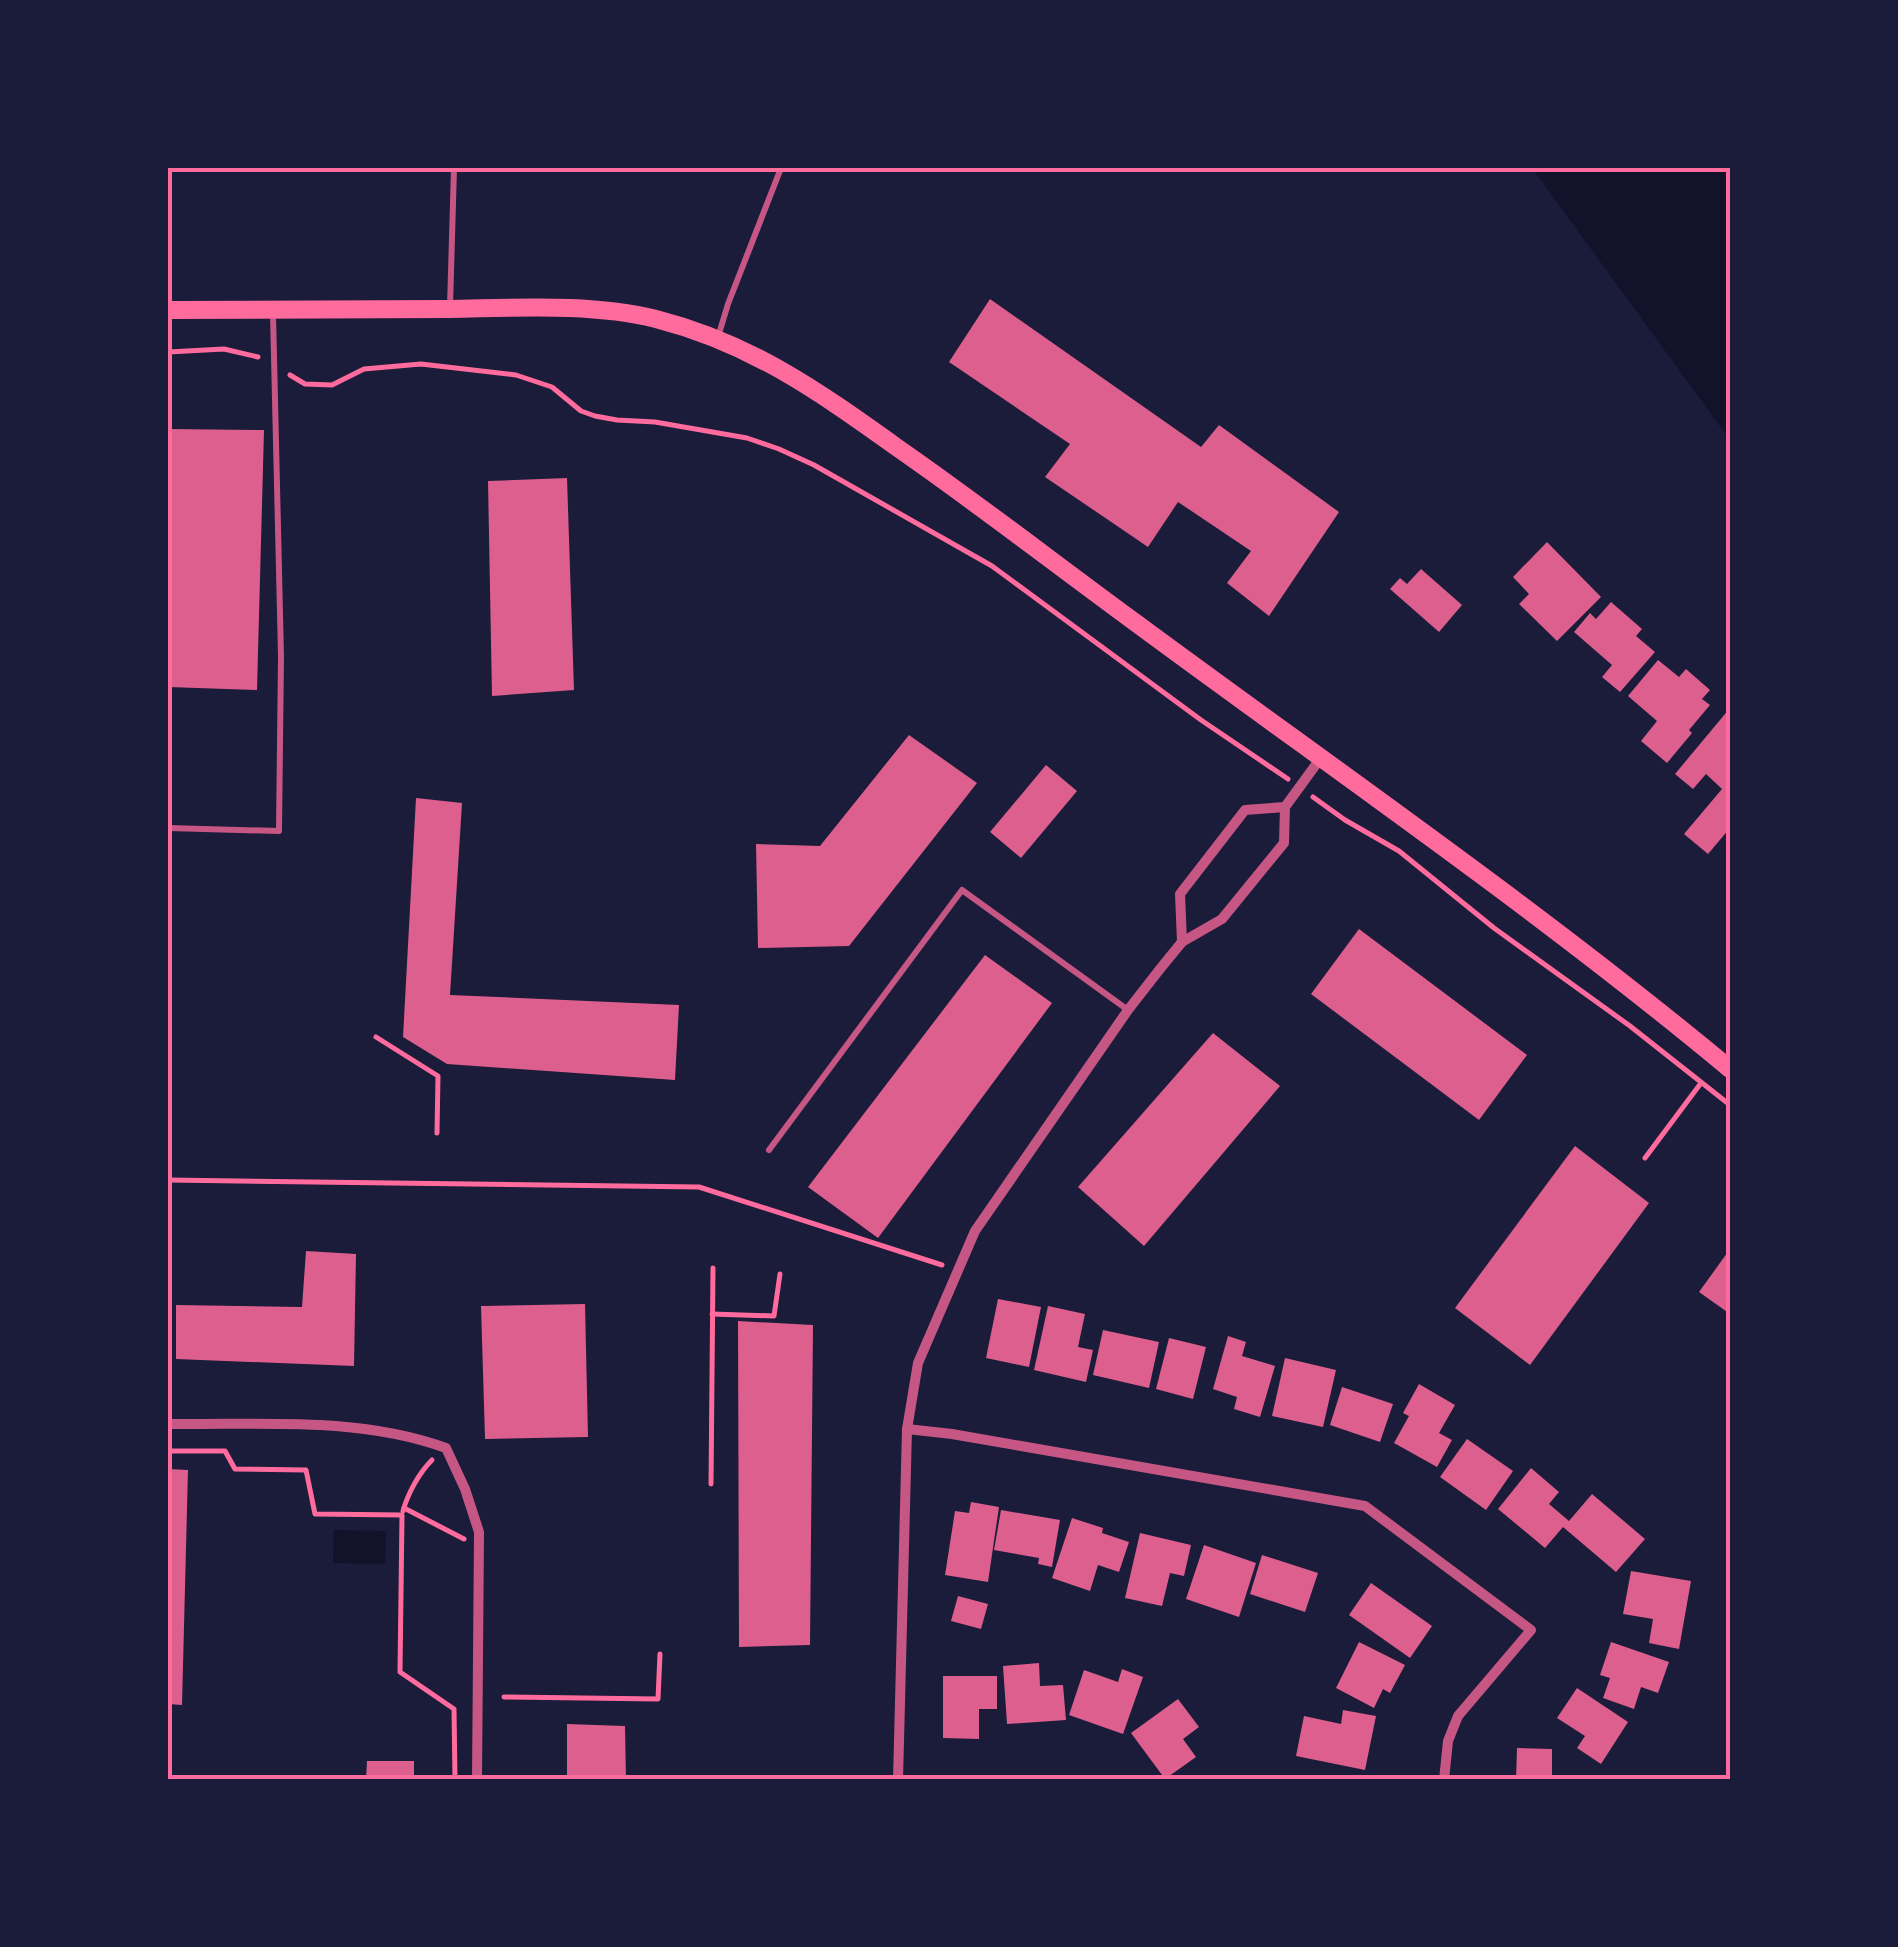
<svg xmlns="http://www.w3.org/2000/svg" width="1898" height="1947" font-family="'DejaVu Sans',sans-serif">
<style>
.water{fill:#12122b}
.building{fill:#dd5f8e}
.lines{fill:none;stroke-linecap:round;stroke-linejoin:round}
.path{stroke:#ff6b9d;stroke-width:5}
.service{stroke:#c65784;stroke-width:6}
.minor{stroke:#c65784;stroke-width:10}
.secondary{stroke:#ff6b9d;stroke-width:18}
.neatline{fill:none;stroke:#ff6b9d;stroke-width:4}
</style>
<rect width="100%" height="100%" fill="#1b1b3a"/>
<g class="water">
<polygon points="1532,168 1730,168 1730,440"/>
<polygon points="334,1530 386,1531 385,1564 333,1563"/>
</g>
<g class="building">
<polygon points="990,299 1201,447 1219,425 1339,512 1269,616 1227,583 1251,551 1178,502 1148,547 1045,477 1070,444 949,362"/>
<polygon points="168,429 264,430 257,690 168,687"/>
<polygon points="567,478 574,690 492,696 488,481"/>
<polygon points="1547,542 1601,597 1557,641 1519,604 1529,594 1513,577"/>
<polygon points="1421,569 1462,605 1439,632 1390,589 1400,578 1407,584"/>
<polygon points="1611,602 1642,629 1636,636 1655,652 1620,692 1602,677 1612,665 1574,632 1590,613 1596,619"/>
<polygon points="1658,660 1679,677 1686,669 1710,690 1702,699 1710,705 1689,730 1692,733 1667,763 1641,741 1657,721 1628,696"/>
<polygon points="1730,708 1730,828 1708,854 1684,834 1722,789 1706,774 1693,789 1675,774"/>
<polygon points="909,735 977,783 849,946 758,948 756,844 820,846"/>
<polygon points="1046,765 1077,791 1021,858 990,832"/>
<polygon points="416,798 462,803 450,995 679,1005 675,1080 447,1064 403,1037"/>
<polygon points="1359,929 1527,1055 1479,1120 1311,994"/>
<polygon points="985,955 1052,1003 878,1238 808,1187"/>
<polygon points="1213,1033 1280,1086 1144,1246 1078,1187"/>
<polygon points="1575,1146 1649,1203 1530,1365 1455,1308"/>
<polygon points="1730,1249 1730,1314 1699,1292"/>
<polygon points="306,1251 356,1254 354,1366 176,1359 176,1305 302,1307"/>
<polygon points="998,1299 1041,1307 1029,1367 986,1358"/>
<polygon points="585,1304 588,1437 485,1439 481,1306"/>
<polygon points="1048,1306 1085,1314 1078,1347 1093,1350 1086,1382 1034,1370"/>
<polygon points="738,1321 813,1325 810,1645 739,1647"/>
<polygon points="1103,1330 1159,1342 1149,1388 1093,1375"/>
<polygon points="1228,1336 1246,1342 1242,1356 1275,1366 1260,1417 1234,1409 1237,1397 1213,1389"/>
<polygon points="1169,1338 1206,1347 1193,1399 1156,1389"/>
<polygon points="1285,1358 1336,1370 1323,1427 1272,1416"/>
<polygon points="1419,1384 1455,1405 1439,1433 1452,1440 1437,1467 1394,1443 1409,1416 1403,1413"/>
<polygon points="1342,1387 1393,1404 1380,1442 1330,1425"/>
<polygon points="1467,1439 1513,1471 1486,1510 1440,1477"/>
<polygon points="1531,1468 1559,1492 1549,1504 1569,1521 1592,1494 1645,1539 1616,1572 1563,1527 1545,1548 1498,1509"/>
<polygon points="168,1469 188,1470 182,1705 168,1704"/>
<polygon points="971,1502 999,1507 988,1582 945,1575 955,1511 969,1513"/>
<polygon points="1001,1510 1060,1520 1052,1567 1038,1564 1039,1558 994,1550"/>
<polygon points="1072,1518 1103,1528 1102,1533 1129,1542 1119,1572 1098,1565 1090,1591 1052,1578"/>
<polygon points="1140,1533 1191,1545 1184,1576 1170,1573 1162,1606 1125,1598"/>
<polygon points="1204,1545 1256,1563 1239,1617 1186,1599"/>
<polygon points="1262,1555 1318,1573 1305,1612 1250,1594"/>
<polygon points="1631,1571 1691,1581 1679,1649 1649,1643 1653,1619 1623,1614"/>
<polygon points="1371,1583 1432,1626 1410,1658 1349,1615"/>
<polygon points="958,1596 988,1604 981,1629 951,1621"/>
<polygon points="1359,1642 1405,1665 1390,1693 1383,1689 1374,1708 1336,1688"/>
<polygon points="1611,1642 1669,1662 1658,1693 1641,1687 1634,1709 1603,1698 1610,1678 1600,1675"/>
<polygon points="1039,1663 1040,1686 1063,1685 1066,1720 1007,1724 1003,1666"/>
<polygon points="1122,1669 1143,1677 1123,1734 1069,1715 1084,1670 1118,1682"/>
<polygon points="943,1676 997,1676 997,1709 979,1709 979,1739 943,1738"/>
<polygon points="1577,1688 1628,1722 1601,1764 1577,1748 1585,1736 1557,1718"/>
<polygon points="1178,1699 1199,1727 1183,1739 1196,1757 1165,1779 1131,1733"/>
<polygon points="1343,1710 1376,1716 1365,1770 1296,1756 1304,1716 1341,1724"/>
<polygon points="567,1724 625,1726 626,1780 567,1780"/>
<polygon points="1517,1748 1552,1749 1552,1780 1516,1780"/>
<polygon points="367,1761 414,1761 414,1780 366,1780"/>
</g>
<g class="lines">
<g class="path">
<polyline points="168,352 224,349 258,357"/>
<polyline points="290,375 305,384 332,385 364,369 421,364 516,375 552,387 581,411 595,416 617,420 655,422 747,438 779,449 814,465 992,566 1201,720 1288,779"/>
<polyline points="1313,797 1345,820 1399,851 1494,928 1630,1026 1730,1105"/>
<polyline points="376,1037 438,1076 437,1133"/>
<polyline points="1645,1158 1701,1083"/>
<polyline points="168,1180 699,1187 942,1265"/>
<polyline points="712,1314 774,1316 780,1274"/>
<polyline points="168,1451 225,1451 235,1469 306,1470 315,1514 402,1515 400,1672 454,1709 455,1780"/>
<polyline points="711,1484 713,1268"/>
<polyline points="404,1508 464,1539"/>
<path d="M403,1511C408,1493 419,1473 432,1460"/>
<polyline points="504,1697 658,1699 660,1654"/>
</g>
<g class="service">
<polyline points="450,307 454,168"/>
<polyline points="718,337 728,304 781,168"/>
<polyline points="168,828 279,831 281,656 273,314"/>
<polyline points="769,1150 962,890 1128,1010"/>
</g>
<g class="minor">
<polyline points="1182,942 1180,894 1245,810 1285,807"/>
<path d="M168,1424C260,1425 358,1416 446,1448L465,1489L479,1532L477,1780"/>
<polyline points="907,1429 952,1434 1365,1506 1531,1630 1458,1716 1448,1741 1444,1780"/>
<polyline points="898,1780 907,1429 918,1363 975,1231 1128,1010 1160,969 1182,942 1222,919 1284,843 1285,807 1320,759"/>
</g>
<path class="secondary" d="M168,310C261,310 355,309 449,309C516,308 591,303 656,319C754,344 822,394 902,451C981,506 1058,566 1136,623C1335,770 1540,911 1730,1069"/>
</g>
<rect width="1898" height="1947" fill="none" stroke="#1b1b3a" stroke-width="340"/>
<rect x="170" y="170" width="1558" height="1607" class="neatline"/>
</svg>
